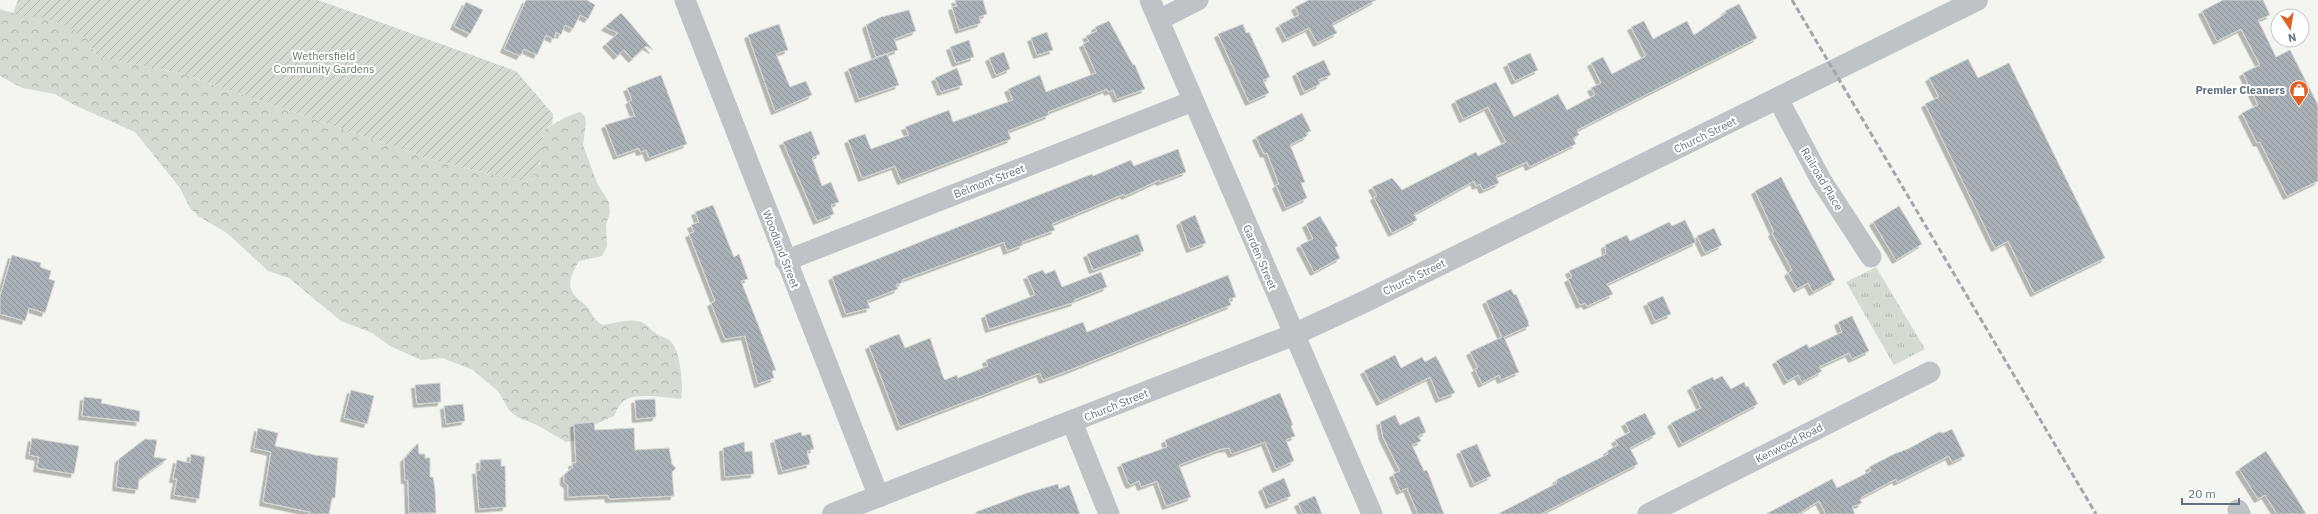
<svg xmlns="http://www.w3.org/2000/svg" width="2318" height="514" font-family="'IBM Plex Sans',sans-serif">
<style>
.forest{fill:url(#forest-crowns)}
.park{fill:url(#park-tufts)}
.garden{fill:url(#garden-furrows)}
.building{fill:url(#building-back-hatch);stroke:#d5d6d3;filter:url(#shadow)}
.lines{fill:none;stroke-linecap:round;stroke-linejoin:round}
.minor{stroke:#bfc3c6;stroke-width:21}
.tertiary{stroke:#bfc3c6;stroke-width:22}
.rail{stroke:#a2a7ad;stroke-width:3;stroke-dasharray:6 3;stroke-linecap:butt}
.labels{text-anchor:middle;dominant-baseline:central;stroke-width:4;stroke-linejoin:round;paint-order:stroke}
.park-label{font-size:11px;fill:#657962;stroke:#fff}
.poi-label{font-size:11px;font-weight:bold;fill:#637281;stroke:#fff;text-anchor:end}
.street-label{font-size:11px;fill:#637281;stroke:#fff}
</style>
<defs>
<pattern id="forest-crowns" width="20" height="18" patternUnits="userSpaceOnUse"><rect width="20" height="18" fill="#d5dbd2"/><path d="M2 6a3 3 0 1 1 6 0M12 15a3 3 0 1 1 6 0" fill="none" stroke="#b0b6b0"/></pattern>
<pattern id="park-tufts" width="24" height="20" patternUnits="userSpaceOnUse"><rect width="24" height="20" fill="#d5dbd2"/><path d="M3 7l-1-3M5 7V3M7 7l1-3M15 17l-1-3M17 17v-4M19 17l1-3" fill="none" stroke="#b0b6b0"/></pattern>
<pattern id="garden-furrows" width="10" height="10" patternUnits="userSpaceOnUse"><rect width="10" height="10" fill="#d5dbd2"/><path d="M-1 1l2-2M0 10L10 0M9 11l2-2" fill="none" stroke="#b0b6b0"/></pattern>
<pattern id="building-back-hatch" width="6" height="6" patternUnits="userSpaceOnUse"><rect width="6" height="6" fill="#aab1b6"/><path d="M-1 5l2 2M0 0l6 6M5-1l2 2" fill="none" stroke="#8e9499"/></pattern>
<filter id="shadow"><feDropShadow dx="-3.5" dy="3.5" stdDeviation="0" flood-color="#0004"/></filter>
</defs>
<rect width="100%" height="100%" fill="#f4f5f0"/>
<path class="forest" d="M0,9C18,16 37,13 55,20C64,23 84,33 89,41C93,49 93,53 101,58L180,73L436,161L526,182L540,164L543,131C551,125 571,114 580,112L585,116L586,123L583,145L597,183L609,202L610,213L606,224L607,246L602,256L579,261C574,269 566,284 573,293C577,300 585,303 589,309C594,317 594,320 603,325C614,323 626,319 637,321C645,322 648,327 654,332C659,337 666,336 672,343C680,351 684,388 681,399C667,398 640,393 627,399C620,402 617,410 614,416L594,425L577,440L566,442L537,425L517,417L509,410L498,391L473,370L442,358L421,360L390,346L372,333L341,321L289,278L268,271L227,233L198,216L190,208L180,188L135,132L74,105L55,94L22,88L0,76Z"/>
<polygon class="park" points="1876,267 1925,349 1894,365 1846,282"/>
<path class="garden" d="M18,0H318L516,71L553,114L552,124L543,131C541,152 544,168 526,182L436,161L180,73L101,58C90,50 92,43 84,37C61,19 41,18 13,14Z"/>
<g class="building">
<polygon points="526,0 587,0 595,5 588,19 580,15 573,29 565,25 561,35 556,32 554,39 546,35 537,55 524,49 520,56 504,49"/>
<polygon points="955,0 983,0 987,14 979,17 981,23 959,30 952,7 957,6"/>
<polygon points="1309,0 1376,0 1332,24 1337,33 1317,43 1309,28 1286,39 1279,25 1299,15 1295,7"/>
<polygon points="2223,0 2263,0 2270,15 2258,20 2276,57 2290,50 2318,105 2318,181 2287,196 2260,142 2257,143 2242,113 2258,105 2243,73 2260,65 2241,29 2217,41 2202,11"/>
<polygon points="466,2 483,10 470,34 454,26"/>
<polygon points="1739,4 1757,38 1577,130 1579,135 1573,138 1576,144 1529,167 1527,162 1496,176 1499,183 1483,190 1480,184 1476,186 1474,181 1414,214 1417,220 1392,233 1374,197 1377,196 1372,187 1392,178 1402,190 1476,152 1478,156 1506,142 1488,107 1463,119 1455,101 1496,82 1514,117 1558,94 1567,110 1595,95 1591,88 1601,83 1591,63 1603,57 1612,74 1646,56 1631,27 1644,21 1653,39 1687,21 1694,35 1726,13 1725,11"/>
<polygon points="909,10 916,31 894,39 898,50 876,57 866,25 881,17"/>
<polygon points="621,13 630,23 653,50 646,46 632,59 624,50 617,56 606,44 618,33 605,27"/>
<polygon points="1109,21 1133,65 1135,65 1145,89 1117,99 1113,90 1108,92 1107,89 1048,112 1049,115 1008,131 1011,139 901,181 895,166 862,178 848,140 865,134 871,149 909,135 905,127 949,110 953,122 1013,100 1008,89 1040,75 1046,92 1096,73 1083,44 1089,41 1086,36 1097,31 1095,27"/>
<polygon points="779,24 788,50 776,54 790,87 806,81 812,95 775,111 748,35"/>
<polygon points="1243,24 1246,33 1249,32 1270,77 1263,80 1269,93 1249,102 1218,34"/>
<polygon points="1047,32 1053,50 1037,55 1031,38"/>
<polygon points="969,40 974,57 956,63 950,47"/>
<polygon points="1004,52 1010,69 996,75 989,58"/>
<polygon points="1530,53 1538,70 1515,81 1507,64"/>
<polygon points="887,54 899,85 859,99 848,69"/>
<polygon points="1968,59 1978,78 2009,63 2105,258 2034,293 2008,241 1995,248 1925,104 1939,97 1929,78"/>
<polygon points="1324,60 1331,75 1318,80 1320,84 1304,92 1296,73"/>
<polygon points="957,68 963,85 941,92 935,78"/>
<polygon points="661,75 687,144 649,158 646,150 640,152 639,148 617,156 605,125 635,116 629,101 632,100 627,88"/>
<polygon points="1302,113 1311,131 1306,133 1307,136 1290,145 1305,182 1301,183 1307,198 1286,208 1276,185 1279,184 1267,153 1264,154 1256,137"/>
<polygon points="811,131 820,154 812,158 822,186 831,182 839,202 831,205 834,214 817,221 783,142"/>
<polygon points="1178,149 1186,172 1160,182 1159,180 1125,196 1124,194 1052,224 1055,230 1022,242 1023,245 1007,251 1004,242 902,280 903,282 896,285 898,289 867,301 870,308 846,314 832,277 1092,174 1093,176 1131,160 1134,166"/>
<polygon points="1781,177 1835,280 1813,292 1808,283 1797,289 1788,273 1792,270 1772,233 1774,232 1755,191"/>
<polygon points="713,205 734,257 739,254 748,279 741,281 776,370 772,371 774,378 758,384 745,336 725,339 711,303 715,301 689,234 694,232 691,225 699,222 695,212"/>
<polygon points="1899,206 1922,244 1896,260 1873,222"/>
<polygon points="1195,215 1206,243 1190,249 1180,222"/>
<polygon points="1320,216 1338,246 1335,247 1340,258 1314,272 1300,245 1313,239 1306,224"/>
<polygon points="1685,220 1696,242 1607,284 1613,294 1587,306 1585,303 1580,305 1568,279 1572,277 1569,271 1606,254 1605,245 1627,235 1630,241 1669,222 1672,226"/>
<polygon points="1714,228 1722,245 1705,253 1697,236"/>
<polygon points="1138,234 1144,251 1093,270 1087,254"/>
<polygon points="12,255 41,263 40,267 51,271 49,279 55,281 45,313 29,308 25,321 0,314 0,296"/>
<polygon points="1043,270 1045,274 1055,270 1062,287 1101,272 1107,287 1074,300 1075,302 989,329 985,315 1035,295 1027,276"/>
<polygon points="1228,275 1236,297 1229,299 1231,305 1070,370 1043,380 1040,373 900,427 869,346 899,334 905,348 930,338 943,377 945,380 957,375 958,378 988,366 986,360 1083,322 1087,332"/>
<polygon points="1511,289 1514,295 1516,294 1528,321 1529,326 1504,337 1519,372 1501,380 1499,375 1482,384 1475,369 1478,368 1470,352 1502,337 1486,301"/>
<polygon points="1663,296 1671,314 1655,321 1647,303"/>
<polygon points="1852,316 1869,351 1852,359 1849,353 1819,367 1822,371 1802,382 1798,375 1787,381 1776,361 1807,344 1809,348 1842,332 1838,322"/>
<polygon points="1395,355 1401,368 1422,357 1425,362 1436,356 1455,393 1439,399 1430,377 1380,402 1364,371"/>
<polygon points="1722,376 1731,389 1744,382 1746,387 1748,386 1758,404 1682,444 1671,423 1701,408 1691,387 1713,377 1714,380"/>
<polygon points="440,383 441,402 417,404 415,385"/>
<polygon points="351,390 374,396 367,424 344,418"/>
<polygon points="1280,393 1293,425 1291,426 1295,436 1286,440 1294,461 1276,469 1265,442 1232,454 1229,448 1221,449 1179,465 1191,497 1166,506 1157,481 1141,487 1139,481 1130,485 1128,482 1121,464 1167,447 1165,440"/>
<polygon points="84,397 102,399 101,403 140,411 139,422 82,416"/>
<polygon points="655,399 656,417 636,419 635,400"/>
<polygon points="463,404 465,421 446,424 444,406"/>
<polygon points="1645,413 1656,434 1630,448 1638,464 1541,514 1498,514 1557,483 1556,480 1608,454 1607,451 1618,445 1615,440 1630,432 1625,423"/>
<polygon points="1395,415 1400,425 1419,416 1426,432 1418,436 1421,441 1412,445 1424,471 1427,470 1444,514 1418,514 1407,488 1400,491 1393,474 1400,471 1383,437 1380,422"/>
<polygon points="594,422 595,430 634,428 635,450 669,448 672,464 676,468 672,472 674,496 609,499 608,495 568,497 568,485 564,482 564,475 573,467 572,463 576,463 574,424"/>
<polygon points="258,428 278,433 275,446 315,455 338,458 335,498 332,498 329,514 310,514 310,512 263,502 271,452 254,448"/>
<polygon points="1952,429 1965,456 1952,462 1949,456 1897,482 1896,479 1862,497 1860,500 1862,503 1852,507 1855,514 1826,514 1819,501 1798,514 1766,514 1832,479 1837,488 1871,471 1869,467 1894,454 1908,449 1939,432 1943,433"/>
<polygon points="801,432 802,436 810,434 814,449 807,451 810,464 782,471 774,440"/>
<polygon points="32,438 79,446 74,474 37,468 39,457 29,455"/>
<polygon points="145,439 157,440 154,457 167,459 139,479 138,490 116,487 119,459"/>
<polygon points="744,442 745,452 752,451 754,474 725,477 723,448"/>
<polygon points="418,443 419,454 425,454 425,458 430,458 430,477 433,477 435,490 436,513 409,513 408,480 405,480 404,459"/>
<polygon points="1477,444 1491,476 1474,484 1460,451"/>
<polygon points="2266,451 2296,497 2306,514 2277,514 2265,495 2258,499 2239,469"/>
<polygon points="191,454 205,457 199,499 174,495 177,479 173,479 177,460 190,463"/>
<polygon points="501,459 501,466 505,466 506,507 479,509 476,471 480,470 480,460"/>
<polygon points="1284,478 1291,496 1269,505 1262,488"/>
<polygon points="1058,484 1059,489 1069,485 1080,514 976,514 976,512 1027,493"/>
<polygon points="1315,496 1322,514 1303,514 1298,503"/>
</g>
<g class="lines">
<g class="minor">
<polyline points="685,0 879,497"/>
<polyline points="1150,0 1372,514"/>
<polyline points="1159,20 1198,0"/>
<polyline points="1778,99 1821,180 1871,257"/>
<polyline points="785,261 1193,101"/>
<polyline points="1072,422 1109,514"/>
<polyline points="2238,510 2240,514"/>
<polyline points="1648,514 1930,372"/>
</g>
<polyline class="tertiary" points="833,514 1293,335 1366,301 1977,0"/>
<polyline class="rail" points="1792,0 2096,514"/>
</g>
<defs>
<symbol id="shop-pin" viewBox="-11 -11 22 30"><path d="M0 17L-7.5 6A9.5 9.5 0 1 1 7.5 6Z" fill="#e16023" stroke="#fff"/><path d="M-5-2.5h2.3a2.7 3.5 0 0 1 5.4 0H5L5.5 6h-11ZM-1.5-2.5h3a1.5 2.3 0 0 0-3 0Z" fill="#fff"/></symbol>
</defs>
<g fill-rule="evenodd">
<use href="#shop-pin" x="2288" y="79" width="22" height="30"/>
</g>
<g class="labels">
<g class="park-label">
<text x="324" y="56">Wethersfield<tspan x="324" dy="13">Community Gardens</tspan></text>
</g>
<g class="poi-label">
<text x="2285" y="90">Premier Cleaners</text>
</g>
<g class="street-label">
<text transform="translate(1705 135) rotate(-26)">Church Street</text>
<text transform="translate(1822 179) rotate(59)">Railroad Place</text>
<text transform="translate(989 181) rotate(-21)">Belmont Street</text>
<text transform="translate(781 249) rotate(69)">Woodland Street</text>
<text transform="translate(1260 257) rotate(67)">Garden Street</text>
<text transform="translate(1414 277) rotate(-26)">Church Street</text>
<text transform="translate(1116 405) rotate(-22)">Church Street</text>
<text transform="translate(1789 443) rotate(-27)">Kenwood Road</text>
</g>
</g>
<g transform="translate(2290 28) rotate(168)"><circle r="19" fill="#ffffff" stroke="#c1c7cd"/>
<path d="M0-3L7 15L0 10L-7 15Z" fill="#e16023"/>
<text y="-6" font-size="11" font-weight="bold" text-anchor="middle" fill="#637281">N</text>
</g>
<path d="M2182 498v6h57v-6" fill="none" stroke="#637281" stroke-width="2"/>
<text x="2188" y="498" font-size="12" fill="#637281" stroke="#ffffff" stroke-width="3" paint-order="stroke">20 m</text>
</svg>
